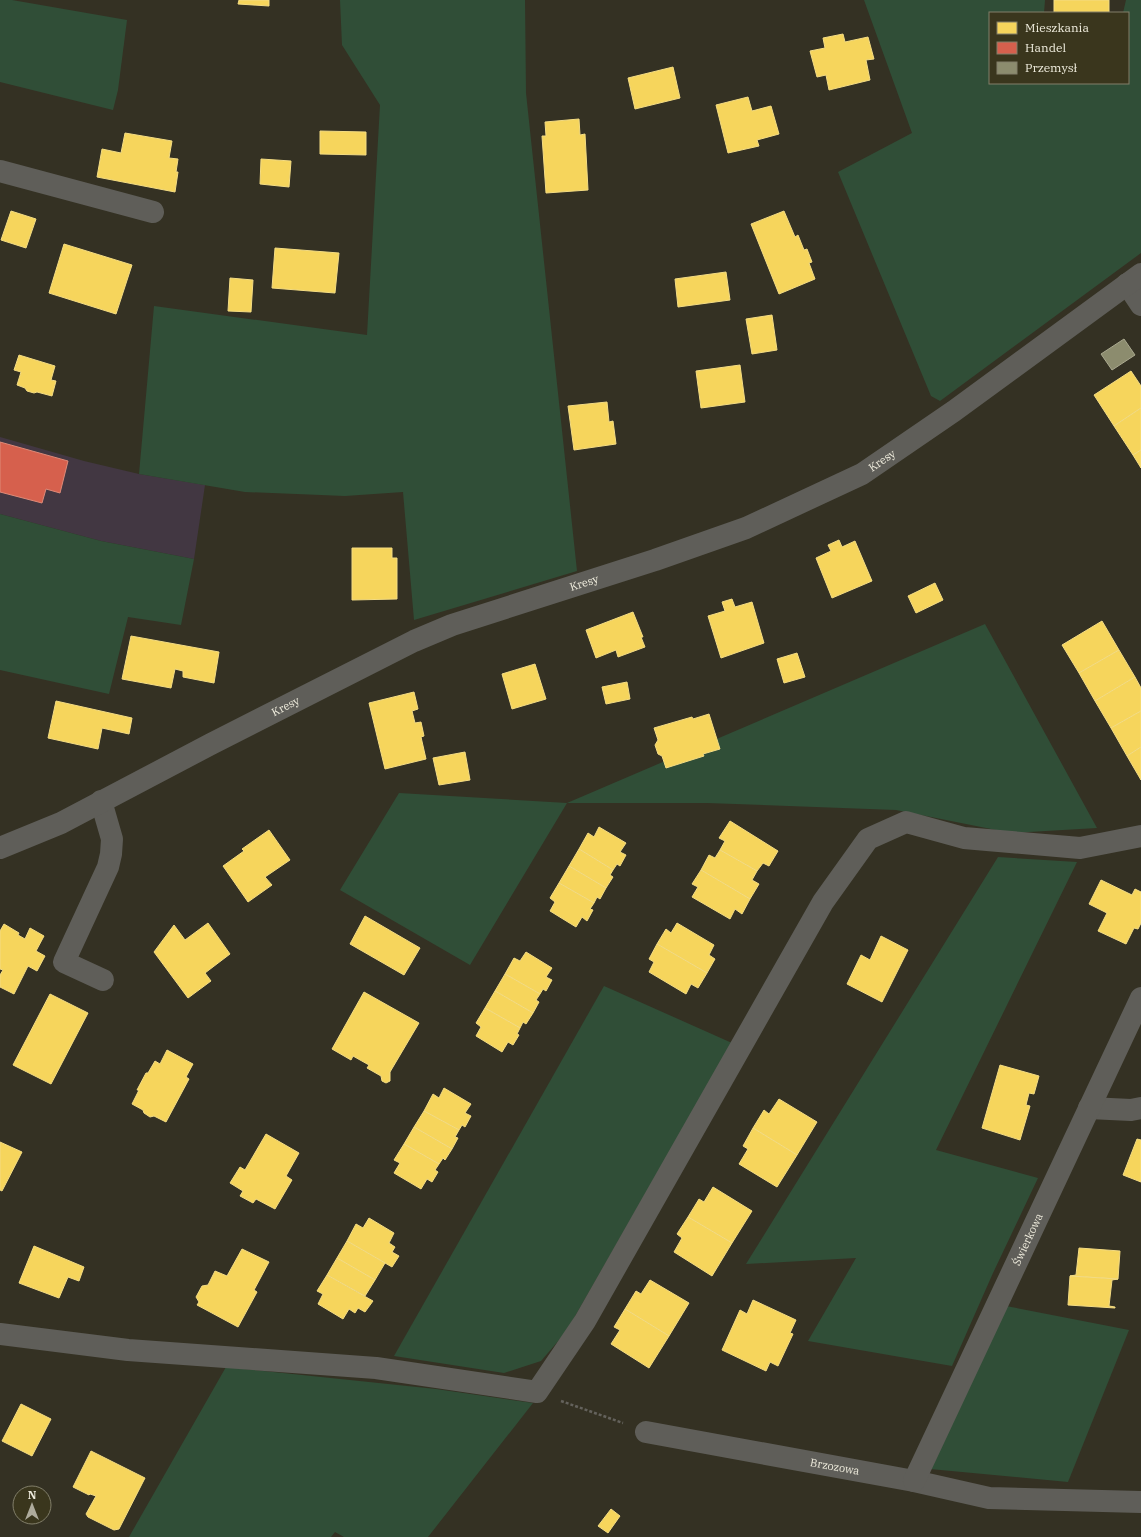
<svg xmlns="http://www.w3.org/2000/svg" width="1141" height="1537" font-family="'IBM Plex Serif',serif">
<style>
.commercial{fill:#423742}
.green{fill:#304e37}
.homes{fill:#f6d55c;stroke:#f4dc83}
.shops{fill:#d6604d;stroke:#de8a78}
.industry{fill:#8c8c6e;stroke:#aaa98f}
.lines{fill:none;stroke-linecap:round;stroke-linejoin:round}
.path{stroke:#64625c;stroke-width:2.5;stroke-dasharray:3 2;stroke-linecap:butt}
.minor{stroke:#5f5e59;stroke-width:22}
.labels{text-anchor:middle;dominant-baseline:central;stroke-width:4;stroke-linejoin:round;paint-order:stroke}
.street-label{font-size:11px;fill:#efecdd;stroke:#3a361d}
</style>
<rect width="100%" height="100%" fill="#343123"/>
<polygon class="commercial" points="0,437 84,461 139,474 205,485 194,559 101,541 0,514"/>
<g class="green">
<polygon points="0,0 12,0 127,20 118,90 113,110 0,82"/>
<polygon points="340,0 525,0 526,93 577,571 414,620 403,492 345,496 245,492 139,474 154,306 367,335 380,105 342,45"/>
<polygon points="864,0 1045,0 1044,13 990,13 990,83 1128,83 1128,13 1123,13 1126,0 1141,0 1141,253 940,401 931,396 838,172 912,133"/>
<polygon points="0,514 101,541 194,559 181,625 128,617 109,694 0,670"/>
<polygon points="985,624 1097,828 1011,833 896,810 707,803 567,803 470,965 340,890 399,793 567,803"/>
<polygon points="998,857 1077,862 936,1150 1038,1178 993,1273 952,1366 808,1341 856,1258 746,1264"/>
<polygon points="604,986 732,1043 566,1332 541,1361 504,1373 394,1356"/>
<polygon points="1006,1306 1129,1330 1068,1482 930,1469"/>
<polygon points="226,1367 436,1389 533,1403 428,1537 344,1537 335,1532 331,1537 129,1537"/>
</g>
<g class="homes">
<polygon points="239,0 269,0 269,6 238,4"/>
<rect x="1054" y="0" width="55" height="13"/>
<polygon points="843,34 845,42 868,37 874,59 866,60 870,80 829,90 826,75 817,77 810,51 825,48 823,38"/>
<polygon points="673,67 680,98 635,109 628,78"/>
<polygon points="748,97 752,111 771,106 779,134 757,140 759,146 728,153 716,105"/>
<polygon points="579,119 580,135 585,134 588,190 546,193 542,136 546,136 545,122"/>
<polygon points="320,131 366,132 366,155 320,154"/>
<polygon points="125,133 172,141 169,158 178,159 176,172 178,172 175,192 97,177 102,149 121,153"/>
<polygon points="261,159 291,161 289,187 260,184"/>
<polygon points="11,211 36,219 26,248 1,240"/>
<polygon points="784,211 795,237 798,235 804,250 807,249 812,262 809,263 815,279 779,294 751,224"/>
<polygon points="64,244 132,265 116,314 49,293"/>
<polygon points="275,248 339,253 335,293 272,288"/>
<polygon points="726,272 730,300 678,307 675,279"/>
<polygon points="230,278 253,280 251,312 228,311"/>
<polygon points="772,315 777,350 752,354 746,319"/>
<polygon points="19,355 55,366 51,380 56,381 52,396 37,392 34,393 27,391 25,388 17,385 21,372 14,370"/>
<polygon points="740,365 745,402 701,408 696,371"/>
<polygon points="1131,371 1141,386 1141,408 1114,426 1094,395"/>
<polygon points="607,402 609,422 613,421 616,444 574,450 568,406"/>
<polygon points="1141,408 1141,450 1133,455 1114,426"/>
<polygon points="1141,450 1141,468 1133,455"/>
<polygon points="839,540 842,547 855,541 872,581 832,598 816,558 831,551 828,545"/>
<polygon points="352,548 392,548 392,558 397,558 397,599 352,600"/>
<polygon points="935,583 943,600 916,613 908,596"/>
<polygon points="732,599 735,607 752,602 764,643 721,658 708,616 725,611 722,602"/>
<polygon points="633,612 643,637 641,637 645,647 618,657 616,650 596,658 586,630"/>
<polygon points="1102,621 1119,650 1079,673 1062,645"/>
<polygon points="131,636 219,652 214,683 183,677 183,671 175,669 171,688 122,679"/>
<polygon points="1119,650 1135,677 1095,701 1079,673"/>
<polygon points="797,653 805,677 784,683 777,659"/>
<polygon points="535,664 546,699 512,709 502,674"/>
<polygon points="1135,677 1141,688 1141,711 1111,728 1095,701"/>
<polygon points="627,682 630,699 606,704 602,687"/>
<polygon points="414,692 418,709 412,711 415,723 421,722 424,736 421,737 426,759 385,769 369,703"/>
<polygon points="56,701 132,718 129,734 102,728 98,749 48,738"/>
<polygon points="1141,711 1141,747 1127,756 1111,728"/>
<polygon points="709,714 720,749 703,754 704,756 666,768 662,756 658,754 655,745 658,740 654,728 692,717 693,719"/>
<polygon points="1141,747 1141,780 1127,756"/>
<polygon points="465,752 470,780 439,785 433,758"/>
<polygon points="730,821 778,851 769,866 763,863 757,871 720,850 725,841 719,838"/>
<polygon points="599,827 626,843 620,852 626,855 620,866 617,864 613,870 579,849 588,833 594,837"/>
<polygon points="269,830 290,860 265,877 272,885 248,902 223,866 244,851 242,849"/>
<polygon points="579,849 613,870 610,875 613,877 606,888 569,866"/>
<polygon points="720,850 757,871 752,880 759,884 750,899 701,870 709,855 715,858"/>
<polygon points="569,866 606,888 600,899 597,897 594,903 559,883"/>
<polygon points="701,870 750,899 742,914 735,909 730,919 692,897 698,887 692,884"/>
<polygon points="1101,880 1132,895 1135,889 1141,892 1141,923 1138,929 1134,928 1126,944 1098,931 1107,913 1089,904"/>
<polygon points="559,883 594,903 590,909 593,910 587,921 582,917 576,927 550,911 555,902 550,898"/>
<polygon points="365,916 420,948 404,975 350,944"/>
<polygon points="208,923 230,954 205,973 211,981 188,998 154,952 174,925 185,940"/>
<polygon points="677,923 714,945 709,955 715,959 707,973 657,944 666,929 671,933"/>
<polygon points="4,924 19,933 18,935 25,939 30,928 44,936 36,951 45,956 37,971 28,966 14,994 0,987 0,975 3,970 0,969 0,931"/>
<polygon points="881,936 908,950 882,1002 847,984 861,955 870,960"/>
<polygon points="657,944 707,973 698,988 691,984 686,994 649,972 654,962 649,959"/>
<polygon points="526,952 552,968 546,977 552,980 546,991 543,989 540,994 505,974 514,958 520,961"/>
<polygon points="505,974 540,994 536,1000 539,1002 533,1013 495,991"/>
<polygon points="495,991 533,1013 526,1024 523,1022 520,1028 485,1008"/>
<polygon points="364,992 419,1023 390,1072 390,1081 386,1083 382,1081 381,1076 367,1068 369,1065 353,1056 351,1060 332,1049"/>
<polygon points="50,994 88,1013 51,1084 13,1065"/>
<polygon points="485,1008 520,1028 517,1034 519,1035 513,1045 508,1042 502,1052 476,1036 481,1027 476,1023"/>
<polygon points="167,1050 193,1064 186,1077 189,1079 166,1122 154,1116 150,1117 144,1113 143,1110 132,1104 139,1090 137,1090 146,1073 148,1073 155,1061 160,1064"/>
<polygon points="1000,1065 1039,1076 1034,1094 1029,1093 1026,1105 1030,1106 1020,1140 982,1128"/>
<polygon points="444,1088 471,1104 465,1113 471,1116 465,1127 462,1125 459,1130 424,1111 433,1094 439,1098"/>
<polygon points="779,1099 817,1122 797,1155 753,1128 764,1110 769,1114"/>
<polygon points="424,1111 459,1130 455,1137 458,1138 452,1149 414,1127"/>
<polygon points="414,1127 452,1149 445,1160 443,1158 439,1164 404,1144"/>
<polygon points="753,1128 797,1155 777,1187 739,1164 748,1149 743,1146"/>
<polygon points="266,1134 299,1153 286,1176 292,1180 275,1209 256,1199 253,1203 240,1196 243,1191 230,1183 240,1167 245,1170"/>
<polygon points="1137,1139 1141,1140 1141,1182 1123,1175"/>
<polygon points="0,1142 22,1152 2,1191 0,1190"/>
<polygon points="404,1144 439,1164 435,1170 438,1172 432,1182 427,1179 421,1189 394,1173 400,1163 394,1160"/>
<polygon points="713,1187 752,1211 732,1243 688,1217 699,1199 704,1202"/>
<polygon points="688,1217 732,1243 712,1276 674,1252 682,1238 677,1234"/>
<polygon points="369,1218 394,1233 389,1243 395,1247 392,1252 399,1256 392,1267 347,1241 356,1224 363,1228"/>
<polygon points="347,1241 385,1263 375,1280 337,1258"/>
<polygon points="34,1246 84,1267 79,1281 68,1277 59,1298 19,1283"/>
<polygon points="1079,1248 1120,1251 1118,1279 1070,1276 1076,1275"/>
<polygon points="242,1249 269,1262 254,1290 257,1292 238,1327 197,1305 199,1302 196,1297 202,1286 208,1285 215,1271 227,1276"/>
<polygon points="337,1258 375,1280 365,1296 327,1275"/>
<polygon points="327,1275 373,1301 365,1312 358,1308 355,1313 349,1309 343,1319 318,1304 323,1294 317,1291"/>
<polygon points="1070,1276 1118,1279 1112,1280 1109,1306 1115,1307 1115,1308 1068,1305"/>
<polygon points="650,1280 689,1303 669,1336 625,1309 636,1291 641,1294"/>
<polygon points="753,1300 796,1320 790,1333 793,1334 778,1366 770,1362 766,1371 722,1350 740,1310 747,1314"/>
<polygon points="625,1309 669,1336 649,1368 611,1344 620,1330 614,1327"/>
<polygon points="21,1404 51,1419 32,1456 2,1441"/>
<polygon points="91,1451 145,1478 119,1529 114,1530 88,1517 86,1514 96,1496 90,1494 89,1495 73,1487"/>
<polygon points="611,1509 620,1516 608,1533 598,1526"/>
</g>
<polygon class="shops" points="0,442 68,461 60,493 46,489 42,503 0,492"/>
<polygon class="industry" points="1124,339 1135,355 1112,370 1101,354"/>
<g class="lines">
<polyline class="path" points="561,1401 623,1423"/>
<g class="minor">
<polyline points="0,171 153,212"/>
<polyline points="1127,284 1141,305"/>
<polyline points="101,801 112,839 111,854 108,867 64,962 103,980"/>
<path id="s1" d="M0,848L61,823L211,744L414,641L452,625L655,560L746,528L862,474L954,411L1141,274"/>
<polyline points="1089,1108 1131,1110 1141,1108"/>
<polyline points="0,1334 128,1350 376,1368 537,1392 585,1321 823,902 868,839 906,822 964,838 1080,848 1141,836"/>
<path id="s2" d="M646,1432L914,1481L989,1498L1141,1502"/>
<path id="s3" d="M914,1481L1141,998"/>
</g>
</g>
<g class="labels">
<g class="street-label">
<text stroke="none"><textPath href="#s1" startOffset="966">Kresy</textPath></text>
<text stroke="none"><textPath href="#s1" startOffset="643">Kresy</textPath></text>
<text stroke="none"><textPath href="#s1" startOffset="319">Kresy</textPath></text>
<text stroke="none"><textPath href="#s3" startOffset="267">Świerkowa</textPath></text>
<text stroke="none"><textPath href="#s2" startOffset="192">Brzozowa</textPath></text>
</g>
</g>
<rect x="989" y="12" width="140" height="72" fill="#3a361d" stroke="#827f6a"/>
<rect x="997" y="22" width="20" height="12" fill="#f6d55c" stroke="#827f6a"/>
<text x="1025" y="32" font-size="12" fill="#efecdd">Mieszkania</text>
<rect x="997" y="42" width="20" height="12" fill="#d6604d" stroke="#827f6a"/>
<text x="1025" y="52" font-size="12" fill="#efecdd">Handel</text>
<rect x="997" y="62" width="20" height="12" fill="#8c8c6e" stroke="#827f6a"/>
<text x="1025" y="72" font-size="12" fill="#efecdd">Przemysł</text>
<g transform="translate(32 1505)"><circle r="19" fill="#3a361d" stroke="#827f6a"/>
<path d="M0-3L7 15L0 10L-7 15Z" fill="#aeab9c"/>
<text y="-6" font-size="11" font-weight="bold" text-anchor="middle" fill="#efecdd">N</text>
</g>
</svg>
